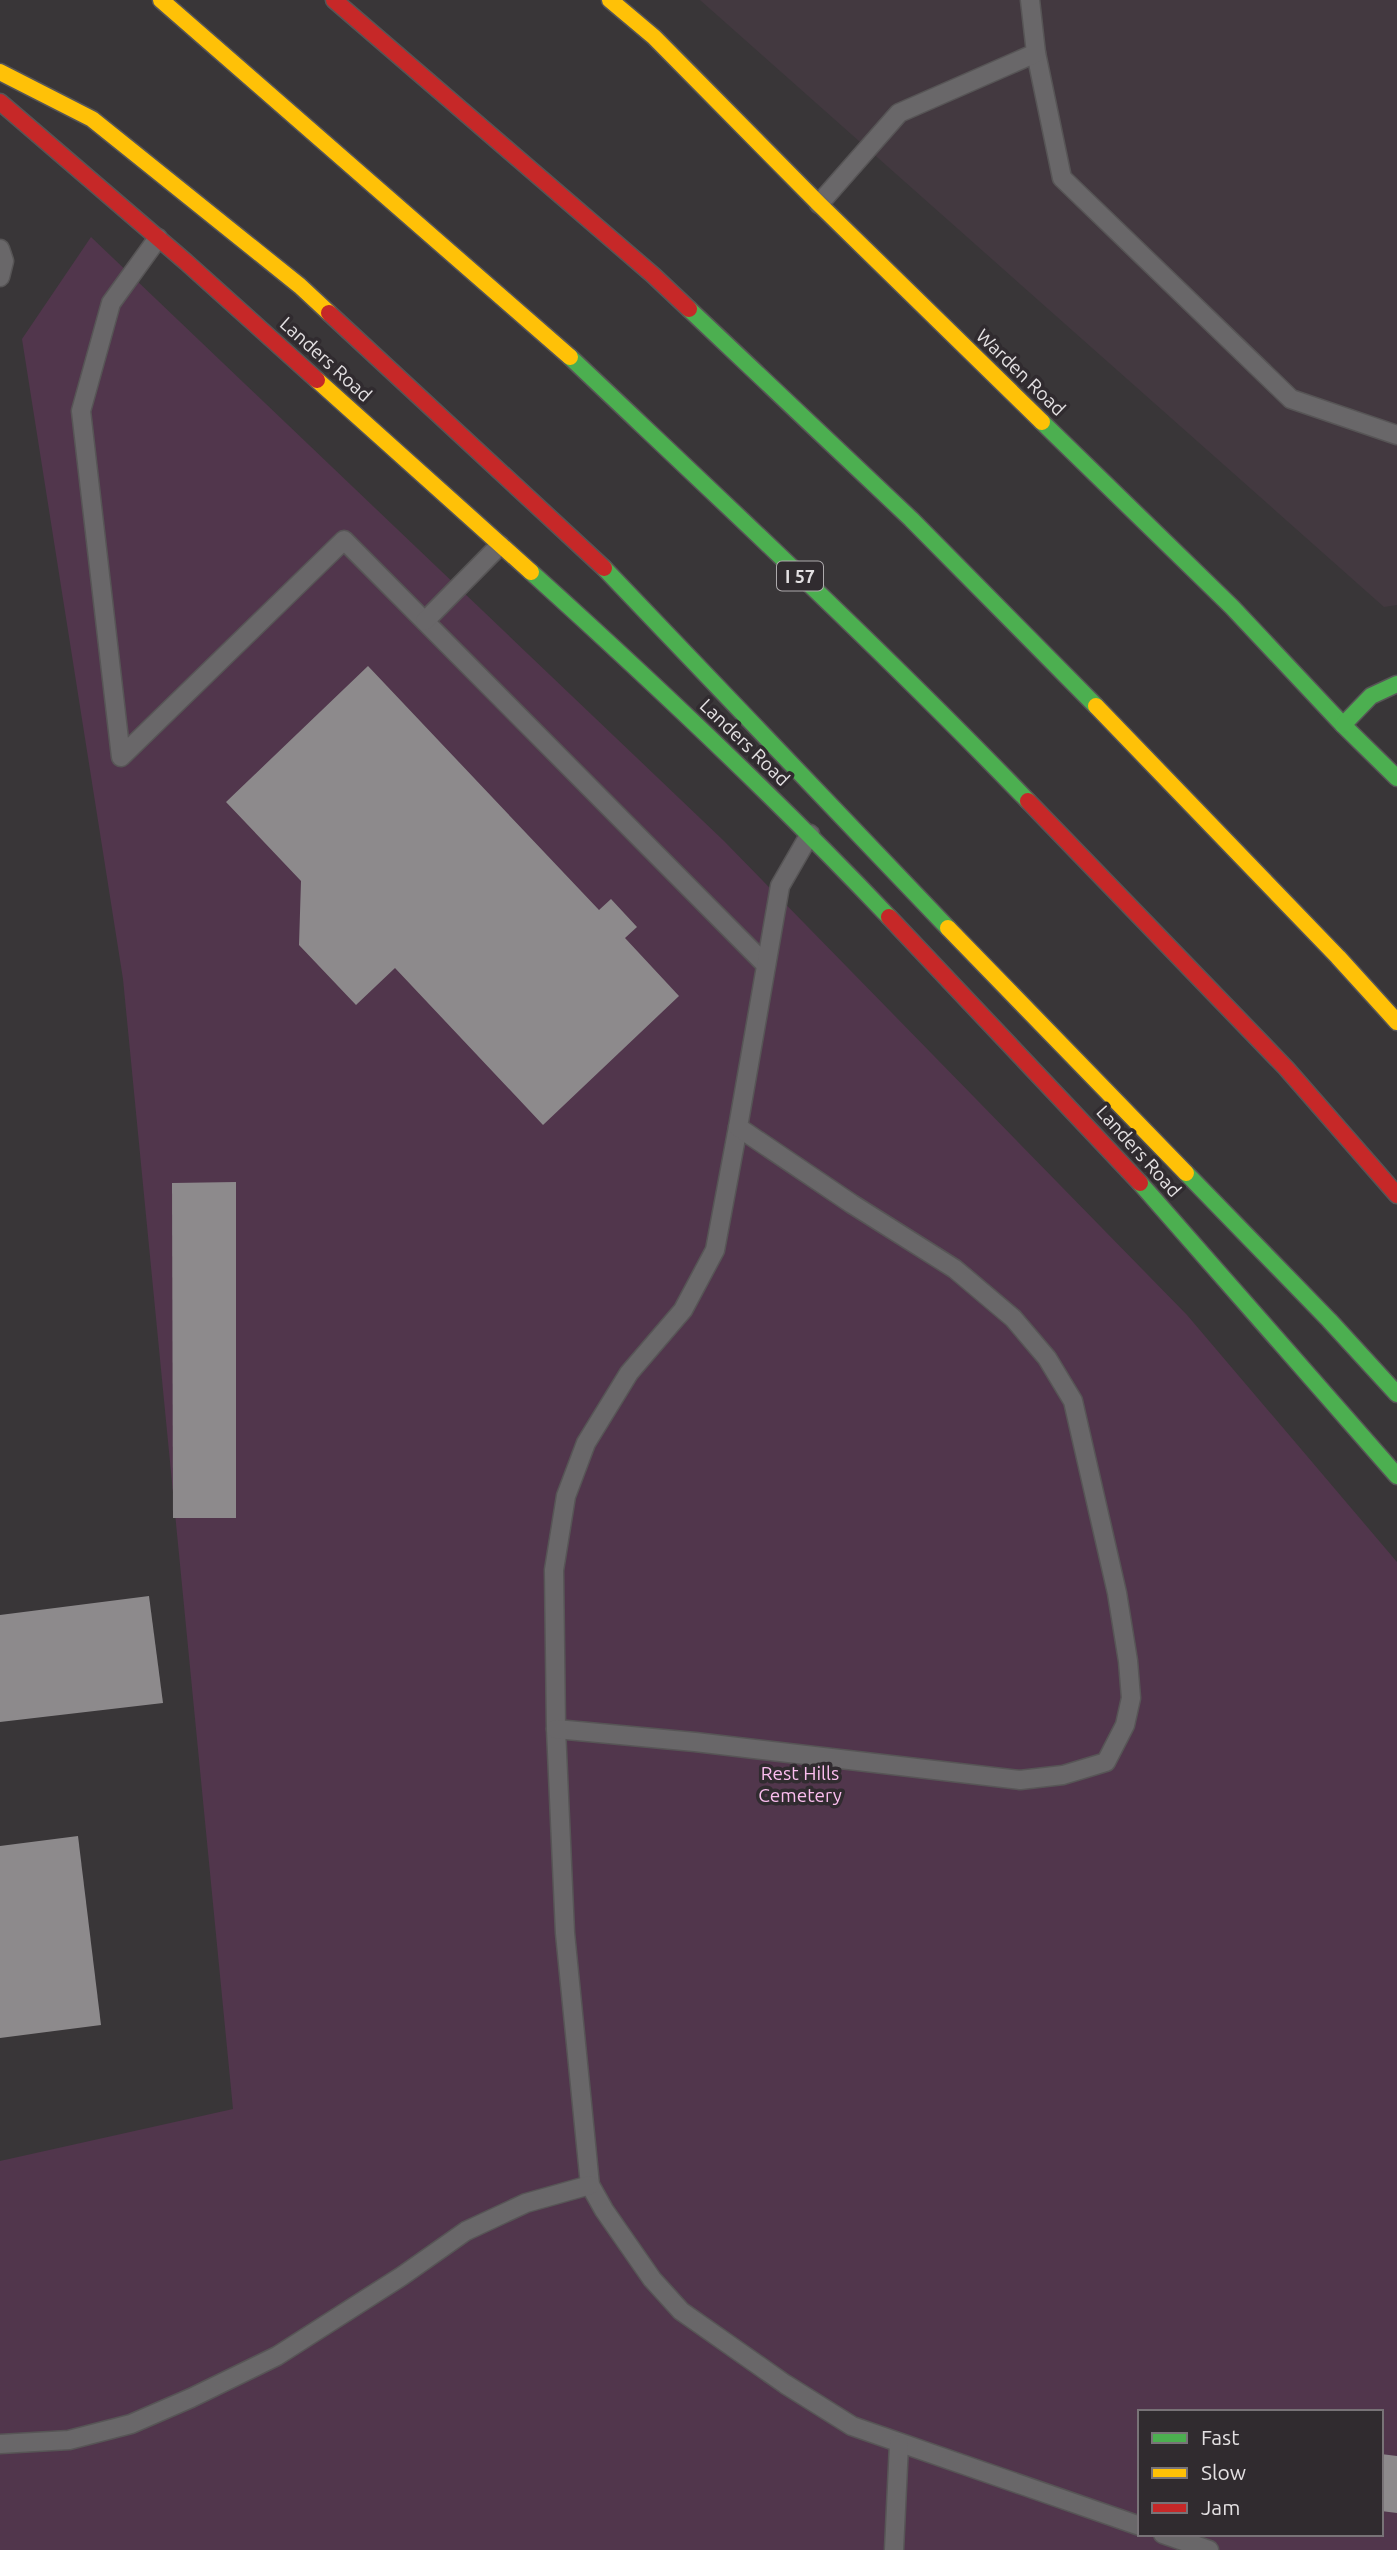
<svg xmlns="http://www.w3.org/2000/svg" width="1397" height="2550" font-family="Ubuntu,sans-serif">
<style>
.built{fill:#433940}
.green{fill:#51364c;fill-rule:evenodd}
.building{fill:#8d8a8c}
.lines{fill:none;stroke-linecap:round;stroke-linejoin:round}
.lane-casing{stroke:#575556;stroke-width:21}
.fast-casing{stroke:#575556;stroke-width:19}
.slow-casing{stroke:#575556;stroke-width:19}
.jam-casing{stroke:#575556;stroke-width:19}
.lane{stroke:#696769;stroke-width:18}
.fast{stroke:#4caf50;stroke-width:16}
.slow{stroke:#ffc107;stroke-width:16}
.jam{stroke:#c62828;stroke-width:16}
.labels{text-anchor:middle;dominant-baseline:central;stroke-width:7;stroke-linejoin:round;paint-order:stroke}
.shield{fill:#302b2f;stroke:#adaaac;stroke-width:2}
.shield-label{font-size:18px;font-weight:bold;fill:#e3e0e2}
.street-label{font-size:19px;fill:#e3e0e2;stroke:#302b2f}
.park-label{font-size:19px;fill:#fabdee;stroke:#302b2f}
</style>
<rect width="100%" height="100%" fill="#393638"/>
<polygon class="built" points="700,0 1397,0 1397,605 1384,607"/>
<path class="green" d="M91,237L724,841L1187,1315L1397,1562V2550H0V2161L233,2109L123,979L22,339ZM1140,2412H1381V2534H1140Z"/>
<g class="building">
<polygon points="368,666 599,910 611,899 637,927 625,938 679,996 543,1125 395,968 356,1005 299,945 301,881 226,802"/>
<polygon points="236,1182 236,1518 173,1518 172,1183"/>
<polygon points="149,1596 163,1703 0,1722 0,1615"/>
<polygon points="78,1836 101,2025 0,2038 0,1846"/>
<polygon points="1381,2454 1397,2456 1397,2513 1381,2511"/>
</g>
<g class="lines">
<defs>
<g id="lane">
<polyline points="1036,53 1062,178 1291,399 1397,435"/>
<polyline points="819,204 899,113 1036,53 1030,0"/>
<polyline points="158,238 111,303 81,411 121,757 344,540 766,965"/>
<polyline points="0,249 4,261 0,277"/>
<polyline points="425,621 500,545"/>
<polyline points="738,1127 715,1250 683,1310 629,1373 586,1443 566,1496 554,1570 556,1729 565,1933 590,2185 604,2210 652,2279 681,2311 785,2384 852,2426 1140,2526"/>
<polyline points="556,1729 695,1742 1020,1780 1063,1775 1106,1762 1125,1725 1131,1698 1128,1661 1117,1593 1073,1401 1047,1358 1013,1318 955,1269 852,1204 738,1127 780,886 810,834"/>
<polyline points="0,2444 69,2440 131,2424 191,2398 277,2356 402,2276 466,2231 526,2203 590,2185"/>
<polyline points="1163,2534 1209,2550"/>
<polyline points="894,2550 899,2444"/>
</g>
<g id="fast">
<polyline points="689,309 911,519 1096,706"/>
<path d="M570,357C724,503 880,648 1028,801"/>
<polyline points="1042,422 1232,607 1343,725 1397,778"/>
<polyline points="604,568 948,928"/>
<path d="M531,572C654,683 775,797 889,917"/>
<polyline points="1343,725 1371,696 1397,684"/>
<polyline points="1186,1173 1329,1320 1397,1394"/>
<polyline points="1140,1183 1397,1476"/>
</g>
<g id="slow">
<polyline points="161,0 570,357"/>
<polyline points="610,0 654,37 819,204 1042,422"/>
<polyline points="0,72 92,119 300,286 329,313"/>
<polyline points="317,380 531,572"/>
<polyline points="1096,706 1338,957 1397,1022"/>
<polyline points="948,928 1186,1173"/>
</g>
<g id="jam">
<polyline points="334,0 653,275 689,309"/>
<polyline points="0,102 186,262 317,380"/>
<polyline points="329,313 604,568"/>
<polyline points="1028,801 1286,1068 1397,1195"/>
<polyline points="889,917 1140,1183"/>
</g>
</defs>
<use href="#lane" class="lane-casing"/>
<use href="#fast" class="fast-casing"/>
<use href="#slow" class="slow-casing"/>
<use href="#jam" class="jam-casing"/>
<use href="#lane" class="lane"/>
<use href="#fast" class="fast"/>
<use href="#slow" class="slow"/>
<use href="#jam" class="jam"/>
</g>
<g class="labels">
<rect class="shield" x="777" y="561.5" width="46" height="29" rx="5"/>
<g class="shield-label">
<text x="800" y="576">I 57</text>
</g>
<g class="street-label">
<text transform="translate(326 359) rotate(42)">Landers Road</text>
<text transform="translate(1021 372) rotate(44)">Warden Road</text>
<text transform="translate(745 742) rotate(44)">Landers Road</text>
<text transform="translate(1139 1151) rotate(48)">Landers Road</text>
</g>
<g class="park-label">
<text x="800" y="1773">Rest Hills<tspan x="800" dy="22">Cemetery</tspan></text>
</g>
</g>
<rect x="1138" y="2410" width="245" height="126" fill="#302b2f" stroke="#787377" stroke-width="2"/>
<rect x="1152" y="2433" width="35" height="10" fill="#4caf50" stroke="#787377" stroke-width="2"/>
<text x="1201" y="2445" font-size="21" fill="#e3e0e2">Fast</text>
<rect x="1152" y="2468" width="35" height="10" fill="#ffc107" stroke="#787377" stroke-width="2"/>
<text x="1201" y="2480" font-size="21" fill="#e3e0e2">Slow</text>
<rect x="1152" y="2503" width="35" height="10" fill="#c62828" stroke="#787377" stroke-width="2"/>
<text x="1201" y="2515" font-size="21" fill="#e3e0e2">Jam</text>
</svg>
